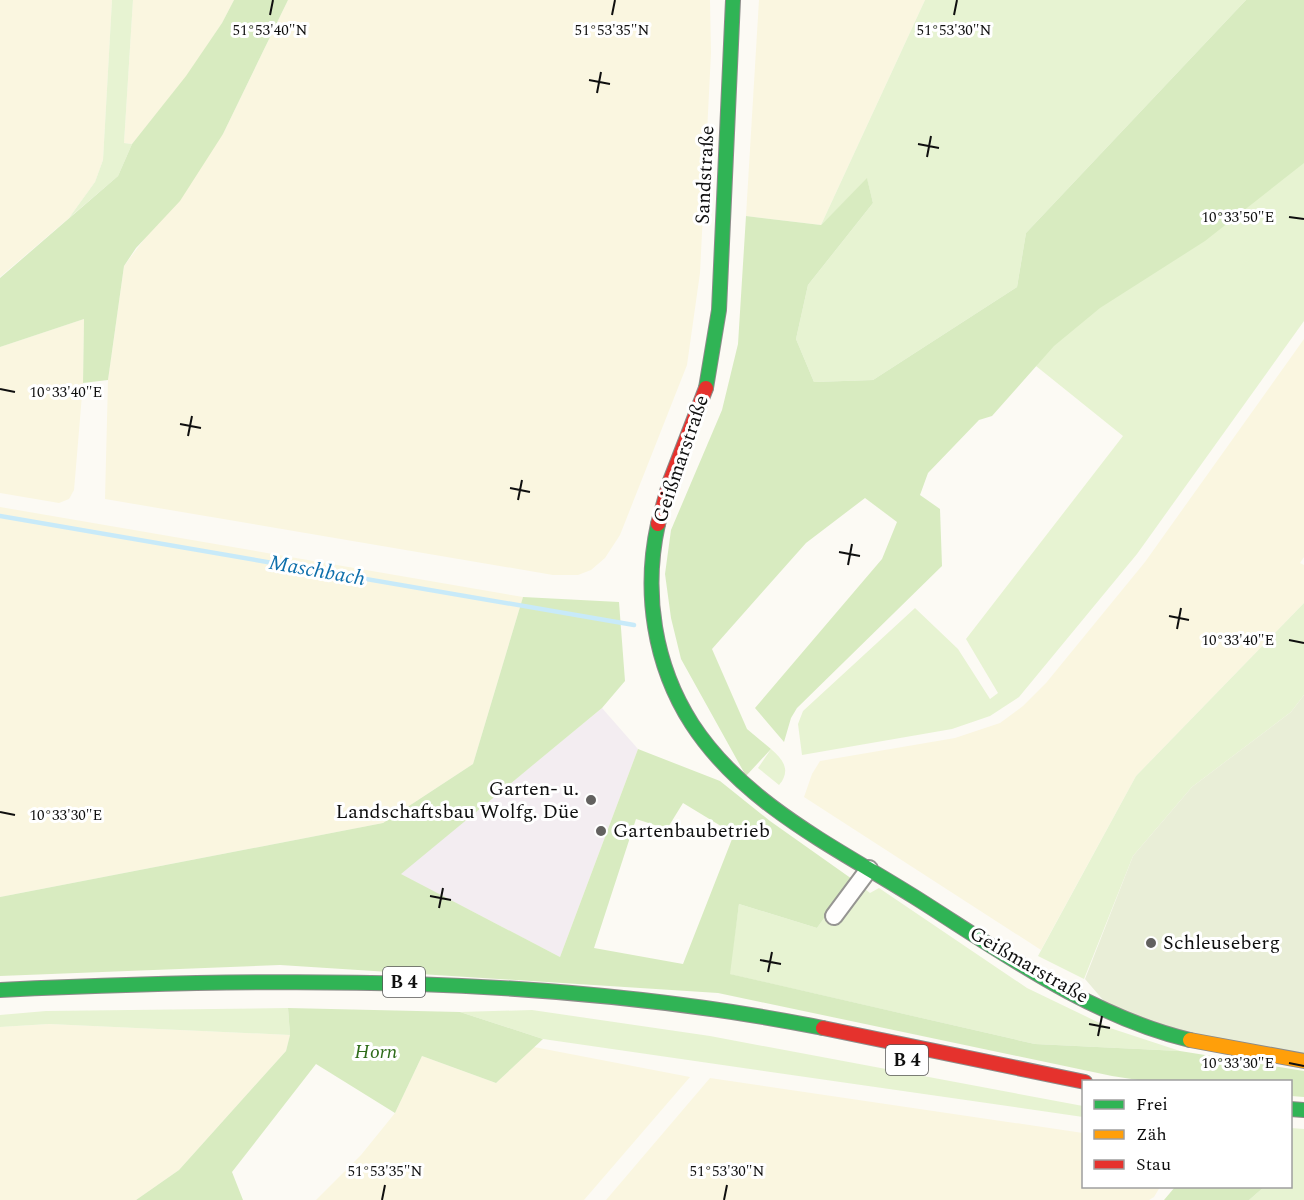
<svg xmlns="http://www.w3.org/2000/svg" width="1304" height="1200" font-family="Spectral,serif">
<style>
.industrial{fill:#f3edf1}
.farmland{fill:#faf6e0}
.green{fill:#e7f3d2}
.forest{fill:#d8ebc0;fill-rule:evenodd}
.cemetery{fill:#e9eed7}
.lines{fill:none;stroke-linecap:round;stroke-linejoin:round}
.stream{stroke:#c8eaf9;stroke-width:4.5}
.street-casing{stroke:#969592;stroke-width:20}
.fast-casing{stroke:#8c8b89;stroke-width:16}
.slow-casing{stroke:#8c8b89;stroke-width:16}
.jam-casing{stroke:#8c8b89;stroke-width:16}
.street{stroke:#fffefd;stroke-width:16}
.fast{stroke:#30b455;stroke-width:14}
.slow{stroke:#ff9f0a;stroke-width:14}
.jam{stroke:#e5322d;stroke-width:14}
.ticks{fill:none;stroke:#0f0f0f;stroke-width:2}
.poi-dot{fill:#62615f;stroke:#fff;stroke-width:2}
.labels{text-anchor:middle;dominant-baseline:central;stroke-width:6;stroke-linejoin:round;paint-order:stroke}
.shield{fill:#fff;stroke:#575757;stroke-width:1.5}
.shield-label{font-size:18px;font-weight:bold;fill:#0f0f0f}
.street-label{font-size:20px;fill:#0f0f0f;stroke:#fff}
.poi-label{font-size:20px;fill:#0f0f0f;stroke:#fff;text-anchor:start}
.park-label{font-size:20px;font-style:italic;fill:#2f6c1a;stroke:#fff}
.water-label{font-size:21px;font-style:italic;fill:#0e6fab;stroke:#fff}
.ticks-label{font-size:15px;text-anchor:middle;fill:#0f0f0f;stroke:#fff;stroke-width:6;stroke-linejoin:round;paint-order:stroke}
</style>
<rect width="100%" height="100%" fill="#fcfaf4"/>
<polygon class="industrial" points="602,708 638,749 560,957 400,874"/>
<g class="farmland">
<polygon points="0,0 112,0 103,160 95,182 69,218 0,277"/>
<polygon points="133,0 234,0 222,23 186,77 132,144 124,143"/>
<polygon points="288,0 710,0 711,53 700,273 687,365 620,535 605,558 591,570 578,575 553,575 105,499 108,380 124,266 223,134"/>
<polygon points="759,0 925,0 821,225 746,216"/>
<polygon points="84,319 83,383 74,490 69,499 59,503 0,493 0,347"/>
<polygon points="1304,339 1304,557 1300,563 1304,565 1304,603 1136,776 1041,950 804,797 812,774 820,761 955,738 1000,723 1023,706 1046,683 1145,562"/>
<polygon points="0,507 523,597 473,764 383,823 0,897"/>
<polygon points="49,1024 290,1035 286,1051 179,1170 136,1200 0,1200 0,1027"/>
<polygon points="534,1047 690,1077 584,1200 316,1200 361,1155 395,1113 422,1056 496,1083"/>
<polygon points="710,1078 1083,1133 1084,1186 1160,1187 1154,1197 1149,1200 606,1200"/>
</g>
<g class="green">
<polygon points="112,0 133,0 124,143 132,144 118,176 69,218 95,182 103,160"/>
<polygon points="925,0 1246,0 1026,233 1017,287 873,380 814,382 796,339 808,285 873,203 867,179 821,225"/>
<polygon points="1304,0 1304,321 1137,554 1019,697 990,716 952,729 802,755 798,724 803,711 915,608 958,649 990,699 998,693 966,639 1123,436 1036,366"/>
<polygon points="1304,603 1304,695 1291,712 1192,787 1133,856 1084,979 1038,956 1136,776"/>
<path d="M771,749C784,760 791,771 779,785L758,768Z"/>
<polygon points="852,879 870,893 879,888 1027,988 1110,1028 1180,1051 1035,1044 729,974 739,904 817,928"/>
<polygon points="288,1008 290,1035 49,1024 0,1027 0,1015 46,1011"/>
<polygon points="532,1010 710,1036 1083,1106 1083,1117 543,1039 460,1012"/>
<polygon points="1291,1128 1304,1129 1304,1200 1249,1200 1264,1187 1290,1186"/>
</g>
<g class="forest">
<polygon points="234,0 288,0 223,134 180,201 136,248 124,266 108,380 83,383 84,319 0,347 0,278 118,176 132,144 186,76 222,23"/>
<polygon points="1246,0 1304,0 1304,163 1205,241 1100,308 1054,346 992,416 979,420 928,473 920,495 940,509 942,566 797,708 791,718 784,742 755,708 882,559 897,522 865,498 806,543 712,649 747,729 771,749 746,776 681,659 671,618 665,574 671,530 722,410 738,344 746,216 821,225 867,178 873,203 808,285 796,339 814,382 873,380 1017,287 1026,233"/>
<path d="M523,597L619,602L625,681L602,708L401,874L560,957L638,749L720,781L770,821L852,879L817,928L739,904L730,974L1035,1044L1180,1051L1304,1071V1097L1291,1096L1290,1082H1151L1112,1076L718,993L280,965L0,976V897L383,823L473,764ZM683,803L734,834L683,964L594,948L636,819L667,829Z"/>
<polygon points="288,1008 460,1012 543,1039 496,1083 422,1056 395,1113 316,1064 232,1172 243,1200 136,1200 179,1170 286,1051 290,1035"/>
<polygon points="1175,1187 1175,1186 1264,1187 1249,1200 1164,1200"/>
</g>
<polygon class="cemetery" points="1304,695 1304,1061 1116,1015 1085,979 1133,856 1192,787 1291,712"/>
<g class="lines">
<polyline class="stream" points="0,516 634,625"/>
<defs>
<polyline id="street" points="834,916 869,869"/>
<g id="fast">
<polyline points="706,388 719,310 733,0"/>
<path d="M658,524C643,592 654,665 692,724C744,804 835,847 913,896C999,950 1089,1016 1190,1040"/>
<path d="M0,990C274,977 552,974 823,1028"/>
<polyline points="1290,1109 1304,1110"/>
</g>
<polyline id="slow" points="1190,1040 1304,1061"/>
<g id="jam">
<polyline points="658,524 670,481 706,388"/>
<polyline points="823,1028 1085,1082"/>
</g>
</defs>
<use href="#street" class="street-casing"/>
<use href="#fast" class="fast-casing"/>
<use href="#slow" class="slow-casing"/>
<use href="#jam" class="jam-casing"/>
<use href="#street" class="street"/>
<use href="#fast" class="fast"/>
<use href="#slow" class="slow"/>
<use href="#jam" class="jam"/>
</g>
<path class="ticks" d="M270,15L273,0M612,15L615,0M954,15L957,0M589,80L610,84M597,93L601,72M918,144L939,148M927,157L931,136M1289,217L1304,219M0,389L15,392M180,424L201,428M188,436L192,416M510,488L530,492M518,500L522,480M839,552L860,556M848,565L852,544M1169,616L1189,620M1177,629L1181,608M1289,640L1304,643M0,812L15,815M430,896L451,900M439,908L443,888M760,960L781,964M768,972L772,952M1089,1024L1110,1028M1098,1036L1102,1016M1289,1063L1304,1066M382,1200L385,1185M724,1200L727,1185"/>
<g class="poi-dot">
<circle cx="591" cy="800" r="6"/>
<circle cx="601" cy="831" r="6"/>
<circle cx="1151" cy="943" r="6"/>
</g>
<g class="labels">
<g class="shield">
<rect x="383" y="967" width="42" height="30" rx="4.5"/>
<rect x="886" y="1045" width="42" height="30" rx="4.5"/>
</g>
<g class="shield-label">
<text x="404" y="982">B 4</text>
<text x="907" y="1060">B 4</text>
</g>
<g class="street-label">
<text transform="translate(705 175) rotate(-87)">Sandstraße</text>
<text transform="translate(681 459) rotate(-71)">Geißmarstraße</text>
<text transform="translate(1029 965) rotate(30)">Geißmarstraße</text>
</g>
<g class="poi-label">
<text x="579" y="789" text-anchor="end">Garten- u.<tspan x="579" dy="23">Landschaftsbau Wolfg. Düe</tspan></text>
<text x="613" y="831">Gartenbaubetrieb</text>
<text x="1163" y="943">Schleuseberg</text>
</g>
<g class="park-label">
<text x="376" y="1052">Horn</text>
</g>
<g class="water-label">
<text transform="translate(317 571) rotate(10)">Maschbach</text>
</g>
</g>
<g class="ticks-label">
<text x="270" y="35">51°53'40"N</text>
<text x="612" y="35">51°53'35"N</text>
<text x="954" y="35">51°53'30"N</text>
<text x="1238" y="222">10°33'50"E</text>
<text x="66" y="397">10°33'40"E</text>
<text x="1238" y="645">10°33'40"E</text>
<text x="66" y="820">10°33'30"E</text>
<text x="1238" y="1068">10°33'30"E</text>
<text x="385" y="1176">51°53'35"N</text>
<text x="727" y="1176">51°53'30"N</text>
</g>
<rect x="1082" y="1080" width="210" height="108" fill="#ffffff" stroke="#9f9f9f" stroke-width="1.5"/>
<rect x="1094" y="1100" width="30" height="9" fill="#30b455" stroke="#9f9f9f" stroke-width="1.5"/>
<text x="1136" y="1110" font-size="18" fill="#0f0f0f">Frei</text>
<rect x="1094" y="1130" width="30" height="9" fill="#ff9f0a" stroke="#9f9f9f" stroke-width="1.5"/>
<text x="1136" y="1140" font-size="18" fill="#0f0f0f">Zäh</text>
<rect x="1094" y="1160" width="30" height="9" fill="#e5322d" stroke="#9f9f9f" stroke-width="1.5"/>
<text x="1136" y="1170" font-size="18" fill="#0f0f0f">Stau</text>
</svg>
